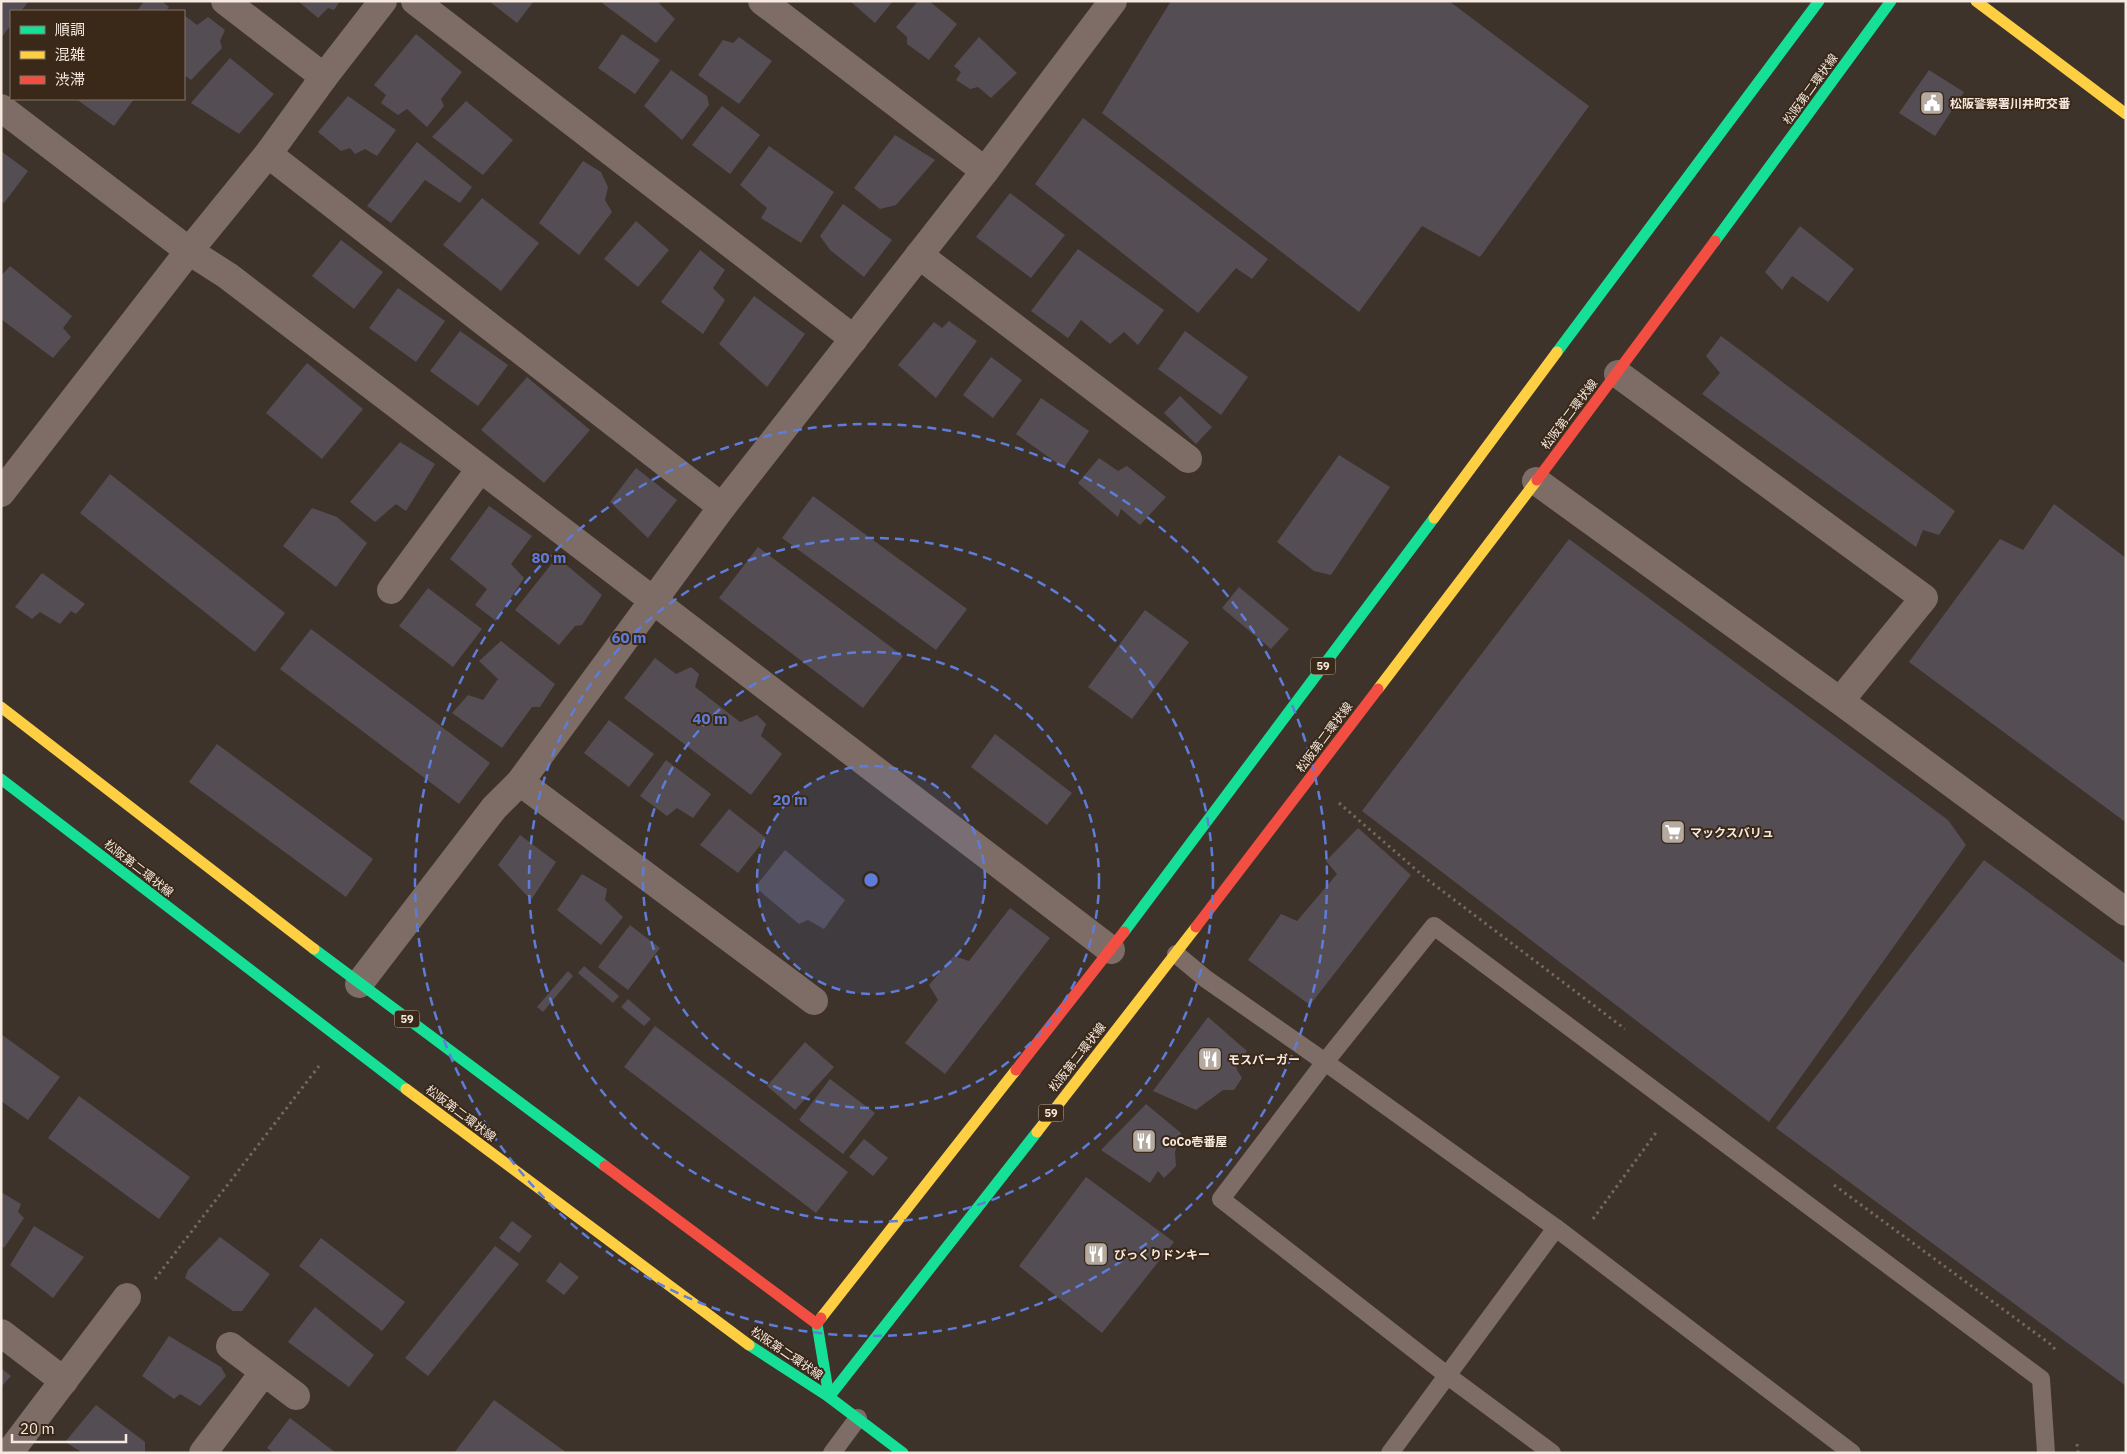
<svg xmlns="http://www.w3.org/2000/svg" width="2127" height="1454" font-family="'IBM Plex Sans','Noto Sans JP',sans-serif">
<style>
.building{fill:#554d54}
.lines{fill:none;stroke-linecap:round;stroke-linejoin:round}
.path{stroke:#746861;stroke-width:3;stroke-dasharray:2.5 4;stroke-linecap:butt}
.lane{stroke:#7e6d66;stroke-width:18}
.street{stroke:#7e6d66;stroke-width:28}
.fast{stroke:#16e098;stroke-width:11}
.slow{stroke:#ffcf43;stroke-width:11}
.jam{stroke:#f24e42;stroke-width:11}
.ring{fill:none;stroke:#5e7dda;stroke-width:2.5;stroke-dasharray:9 6}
.labels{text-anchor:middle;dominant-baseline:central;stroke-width:4;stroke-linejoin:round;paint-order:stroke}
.shield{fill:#3a2919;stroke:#beb0a4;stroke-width:1}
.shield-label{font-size:11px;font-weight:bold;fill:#f6eae0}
.street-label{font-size:12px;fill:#f6eae0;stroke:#3a2919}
.poi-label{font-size:12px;font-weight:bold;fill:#f6eae0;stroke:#3a2919;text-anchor:start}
.centre{fill:#5e7dda;stroke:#3a2919;stroke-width:2.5}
.ring-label{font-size:15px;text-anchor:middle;font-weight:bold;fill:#5e7dda;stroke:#3a2919;stroke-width:4;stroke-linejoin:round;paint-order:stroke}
</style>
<rect width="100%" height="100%" fill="#3d332a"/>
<g class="building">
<polygon points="1,1 29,1 21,11 11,11 11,25 1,38"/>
<polygon points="144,1 162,1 169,7 166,11 137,11"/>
<polygon points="298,1 340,1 334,10 328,8 318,18"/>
<polygon points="489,1 534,1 517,23"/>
<polygon points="604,1 657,1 675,19 656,43 602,3"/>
<polygon points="850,1 893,1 875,23"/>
<polygon points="918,1 929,1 957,24 929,60 907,44 907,37 896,27"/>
<polygon points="1171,1 1449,1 1589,106 1480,257 1422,226 1359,312 1102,113"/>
<polygon points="184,15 197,25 208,17 225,30 220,41 222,48 191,80 184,75"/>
<polygon points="416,34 462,72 441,99 444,106 427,127 407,109 398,115 381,103 386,95 374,85"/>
<polygon points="622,34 660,60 635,94 598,68"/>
<polygon points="739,37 772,61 739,104 698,75 723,40 733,43"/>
<polygon points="979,37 1017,73 991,98 978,87 970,89 956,80 961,72 954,66"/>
<polygon points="230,58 274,94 239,134 191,103"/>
<polygon points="671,70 707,96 709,105 682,140 644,106"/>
<polygon points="1929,70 1964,92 1935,136 1899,113"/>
<polygon points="348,96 396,130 377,156 365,149 355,154 350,148 341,151 318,132"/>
<polygon points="76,99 134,99 114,126"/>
<polygon points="466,101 513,140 483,175 432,137"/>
<polygon points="722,106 760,135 730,174 692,145"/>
<polygon points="1083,118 1268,259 1252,279 1236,268 1198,313 1035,184"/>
<polygon points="895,135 935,160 896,205 880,209 854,188"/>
<polygon points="417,142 472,187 460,203 425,180 391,223 367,206"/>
<polygon points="769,146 834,192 801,243 761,218 767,208 740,185"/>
<polygon points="1,151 28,171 4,203 1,201"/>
<polygon points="583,161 601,172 608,187 605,200 612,212 579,255 539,223"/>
<polygon points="1010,193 1065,235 1031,278 976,237"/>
<polygon points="482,198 539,243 501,291 443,245"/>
<polygon points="843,204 892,240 864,277 830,250 820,236"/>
<polygon points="636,221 669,250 638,287 604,259"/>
<polygon points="1800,226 1854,269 1828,302 1792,276 1782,290 1765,272"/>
<polygon points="341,240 383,272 354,309 312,276"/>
<polygon points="1078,249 1164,310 1138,345 1124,332 1110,344 1081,320 1068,338 1031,311"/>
<polygon points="700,250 725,270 713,288 725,300 703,334 661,302"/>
<polygon points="10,266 72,316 63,328 71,337 53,358 1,319 1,276"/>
<polygon points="398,288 445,321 416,362 369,328"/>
<polygon points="754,296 805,334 767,387 719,344"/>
<polygon points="949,321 977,341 936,398 898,365 934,322 942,328"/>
<polygon points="460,331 508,365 478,406 430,371"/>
<polygon points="1185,331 1248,377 1221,415 1158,369"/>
<polygon points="1721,336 1955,511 1939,535 1923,530 1916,547 1702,394 1720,373 1706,356"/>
<polygon points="991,357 1022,380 993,418 963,395"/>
<polygon points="307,363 363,409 322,459 266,413"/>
<polygon points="527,377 590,430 544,483 481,430"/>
<polygon points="1180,396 1212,427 1196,444 1164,413"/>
<polygon points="1041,398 1089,431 1064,468 1016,434"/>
<polygon points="400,442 435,464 406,511 396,504 375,522 350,502"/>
<polygon points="1339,455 1390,487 1331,575 1314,571 1277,542"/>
<polygon points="1099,458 1118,471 1127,466 1166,497 1140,525 1121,509 1118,517 1078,483"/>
<polygon points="636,468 677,500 648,538 610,502"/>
<polygon points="110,474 285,613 255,652 80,513"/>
<polygon points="813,496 967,609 936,650 782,538"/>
<polygon points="2054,504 2126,558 2126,818 2124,821 1909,662 2000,539 2023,550"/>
<polygon points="489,506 532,536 511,564 524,578 496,621 475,605 487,589 450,559"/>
<polygon points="312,508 337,517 367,543 336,587 283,546"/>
<polygon points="1569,539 1948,820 1966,845 1769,1122 1362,811"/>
<polygon points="758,547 903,656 863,708 719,598"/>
<polygon points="557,557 602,595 582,625 575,626 559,645 515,610"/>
<polygon points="42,573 85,604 76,614 71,611 60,624 40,612 32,619 15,607"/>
<polygon points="1239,587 1289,629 1271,649 1222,608"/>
<polygon points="428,588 482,629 453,667 399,626"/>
<polygon points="1145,610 1189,642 1132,719 1088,687"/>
<polygon points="311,629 490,763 459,804 280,669"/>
<polygon points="501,641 555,684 540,707 532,707 502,748 452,713 468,695 483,700 498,679 479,661"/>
<polygon points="655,658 676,674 691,667 699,674 695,687 740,722 757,715 766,724 761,736 782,754 751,795 624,698"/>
<polygon points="609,720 654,754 629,787 584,753"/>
<polygon points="995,734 1072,793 1047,825 971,767"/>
<polygon points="217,744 373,859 346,897 189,782"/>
<polygon points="666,760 711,794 693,818 677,808 667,816 640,796"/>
<polygon points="729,809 766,838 738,873 700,845"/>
<polygon points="1358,828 1411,875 1310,1005 1248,960 1281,914 1297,921 1337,874 1326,861"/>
<polygon points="520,835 556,862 531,900 498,865"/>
<polygon points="785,850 845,900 824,929 808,920 799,924 755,887"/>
<polygon points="1984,860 2126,964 2126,1386 1776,1128"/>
<polygon points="582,874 607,889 605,900 623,917 601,945 557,910"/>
<polygon points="1010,908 1050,938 945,1074 905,1043 938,1000 929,985 954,956 969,961"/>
<polygon points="630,925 660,948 628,990 598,967"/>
<polygon points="584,966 619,996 613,1003 578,973"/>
<polygon points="568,971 573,976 543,1012 537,1007"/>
<polygon points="628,999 651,1019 644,1026 621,1007"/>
<polygon points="1208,1017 1247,1051 1236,1068 1242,1078 1234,1090 1223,1090 1196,1110 1153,1091"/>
<polygon points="655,1026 848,1172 816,1213 624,1067"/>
<polygon points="1,1034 60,1077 28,1120 1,1101"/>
<polygon points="805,1042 834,1067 795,1110 767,1086"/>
<polygon points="830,1079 875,1113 843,1154 799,1120"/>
<polygon points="79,1096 190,1177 159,1219 48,1138"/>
<polygon points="1146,1104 1181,1133 1175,1152 1176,1166 1164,1178 1158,1171 1150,1183 1101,1150"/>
<polygon points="864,1139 888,1158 873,1176 849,1157"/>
<polygon points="1086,1177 1174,1242 1102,1333 1019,1266"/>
<polygon points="1,1192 21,1204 18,1212 24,1218 4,1248 1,1245"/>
<polygon points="512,1221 532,1236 519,1253 499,1238"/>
<polygon points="34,1226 84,1257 53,1298 10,1265"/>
<polygon points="220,1237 270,1274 242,1311 233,1311 185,1278 188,1270"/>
<polygon points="321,1238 405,1302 382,1331 299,1266"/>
<polygon points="495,1246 519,1264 428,1376 405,1358"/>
<polygon points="560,1262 579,1277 564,1295 546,1281"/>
<polygon points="315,1307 374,1355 349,1387 288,1342"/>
<polygon points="169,1336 221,1367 226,1376 200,1406 180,1394 174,1399 142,1376"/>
<polygon points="1,1368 11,1376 1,1387"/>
<polygon points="494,1400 567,1453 454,1453"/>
<polygon points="96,1405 145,1442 145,1453 83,1453 65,1442"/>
<polygon points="290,1418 336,1453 274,1453 267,1448"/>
</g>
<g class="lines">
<g class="path">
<polyline points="1339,803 1428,880 1625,1029"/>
<polyline points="1834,1185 2053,1346 2056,1352"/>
<polyline points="1593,1219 1658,1130"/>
<polyline points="155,1279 319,1066"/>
<polyline points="2077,1444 2078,1453"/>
</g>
<g class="lane">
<polyline points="1176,954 1206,979 1325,1062 1434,926 2041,1379 2046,1453"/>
<polyline points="832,1453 858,1418"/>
<polyline points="1390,1453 1556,1228 1852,1453"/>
<polyline points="1552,1453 1448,1376 1221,1199 1325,1062 1556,1228"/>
</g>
<g class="street">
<polyline points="225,1 324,77"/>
<polyline points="415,1 854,339"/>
<polyline points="762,1 985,171"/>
<polyline points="1,108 189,251 228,276 1111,950"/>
<polyline points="268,154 722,507"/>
<polyline points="919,255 1188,459"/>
<polyline points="1618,374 1924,598 1840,701"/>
<polyline points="1536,481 1840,701 2126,912"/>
<polyline points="1,493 189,251 268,154 324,77 383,1"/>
<polyline points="391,590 480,469"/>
<polyline points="520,782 814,1001"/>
<polyline points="359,984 494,808 520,782 722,507 985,171 1113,1"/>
<polyline points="1,1333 64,1381"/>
<polyline points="230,1346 296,1396"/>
<polyline points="9,1453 127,1297"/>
<polyline points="203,1453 264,1372"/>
</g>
<g class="fast">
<polyline points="1715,241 1891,1"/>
<polyline points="1557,352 1819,1"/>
<polyline points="1,779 406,1089"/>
<polyline points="1124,932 1434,518"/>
<polyline points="314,949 605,1166"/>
<polyline points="817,1324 829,1397 903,1453"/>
<polyline points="749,1345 829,1397 1037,1132"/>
</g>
<g class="slow">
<polyline points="1976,1 2126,114"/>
<polyline points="1434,518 1557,352"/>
<polyline points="1378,689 1537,480"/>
<polyline points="1,707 314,949"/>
<polyline points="406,1089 749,1345"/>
<polyline points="1037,1132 1196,927"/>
<polyline points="821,1318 1016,1070"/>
</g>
<g class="jam">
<polyline points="1537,480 1715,241"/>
<polyline points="1196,927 1378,689"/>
<polyline points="1016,1070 1124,932"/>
<polyline points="605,1166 817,1324 821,1318"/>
</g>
</g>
<circle cx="871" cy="880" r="114" fill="#5e7dda" fill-opacity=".12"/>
<g class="ring">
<circle cx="871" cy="880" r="114"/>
<circle cx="871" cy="880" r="228"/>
<circle cx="871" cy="880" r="342"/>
<circle cx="871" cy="880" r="456"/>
</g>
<defs>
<symbol id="civic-square" viewBox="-11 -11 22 22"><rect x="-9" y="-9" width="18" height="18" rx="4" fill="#b5aaa0" stroke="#3a2919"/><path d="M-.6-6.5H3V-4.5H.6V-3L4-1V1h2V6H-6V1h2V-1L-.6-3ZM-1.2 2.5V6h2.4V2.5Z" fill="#fff"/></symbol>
<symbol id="supermarket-square" viewBox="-11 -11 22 22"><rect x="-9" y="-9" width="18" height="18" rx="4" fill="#b5aaa0" stroke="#3a2919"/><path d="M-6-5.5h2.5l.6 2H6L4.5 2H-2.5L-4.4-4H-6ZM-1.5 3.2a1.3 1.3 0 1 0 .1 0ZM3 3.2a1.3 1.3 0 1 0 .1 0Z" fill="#fff"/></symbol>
<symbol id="restaurant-square" viewBox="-11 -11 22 22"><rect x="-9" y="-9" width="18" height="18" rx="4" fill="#b5aaa0" stroke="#3a2919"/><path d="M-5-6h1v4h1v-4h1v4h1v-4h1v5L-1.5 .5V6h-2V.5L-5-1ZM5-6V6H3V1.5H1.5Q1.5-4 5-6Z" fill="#fff"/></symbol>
</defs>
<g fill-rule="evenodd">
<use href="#civic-square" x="1918" y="89" width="28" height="28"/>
<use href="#supermarket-square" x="1659" y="818" width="28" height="28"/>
<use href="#restaurant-square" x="1196" y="1045" width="28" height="28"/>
<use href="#restaurant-square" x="1130" y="1127" width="28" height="28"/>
<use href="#restaurant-square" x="1082" y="1240" width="28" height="28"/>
</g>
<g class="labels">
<g class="shield">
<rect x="1310.5" y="657.5" width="25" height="17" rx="4"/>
<rect x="394.5" y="1010.5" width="25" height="17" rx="4"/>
<rect x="1038.5" y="1104.5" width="25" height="17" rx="4"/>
</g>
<g class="shield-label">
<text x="1323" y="666">59</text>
<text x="407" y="1019">59</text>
<text x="1051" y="1113">59</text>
</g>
<g class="street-label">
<text transform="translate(1810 89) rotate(-54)">松阪第二環状線</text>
<text transform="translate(1569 414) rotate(-53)">松阪第二環状線</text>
<text transform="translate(1324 737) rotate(-53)">松阪第二環状線</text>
<text transform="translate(139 868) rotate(38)">松阪第二環状線</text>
<text transform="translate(1077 1057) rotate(-52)">松阪第二環状線</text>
<text transform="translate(461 1113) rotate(37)">松阪第二環状線</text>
<text transform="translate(787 1353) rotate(34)">松阪第二環状線</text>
</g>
<g class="poi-label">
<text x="1950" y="103">松阪警察署川井町交番</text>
<text x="1690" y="832">マックスバリュ</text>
<text x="1228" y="1059">モスバーガー</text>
<text x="1162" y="1141">CoCo壱番屋</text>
<text x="1114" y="1254">びっくりドンキー</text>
</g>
</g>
<circle cx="871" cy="880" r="8" class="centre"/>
<g class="ring-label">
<text x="549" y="563">80 m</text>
<text x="629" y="643">60 m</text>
<text x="710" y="724">40 m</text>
<text x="790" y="805">20 m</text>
</g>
<rect width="2127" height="1454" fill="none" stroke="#f6eae0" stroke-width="5"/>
<rect x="10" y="10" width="175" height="90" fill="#3a2919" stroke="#857669"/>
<rect x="20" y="26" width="25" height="8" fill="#16e098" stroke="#857669"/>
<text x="55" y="35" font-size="15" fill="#f6eae0">順調</text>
<rect x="20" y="51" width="25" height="8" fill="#ffcf43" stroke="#857669"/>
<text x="55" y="60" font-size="15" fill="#f6eae0">混雑</text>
<rect x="20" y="76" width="25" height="8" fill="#f24e42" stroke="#857669"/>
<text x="55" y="85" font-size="15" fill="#f6eae0">渋滞</text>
<path d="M12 1434v8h114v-8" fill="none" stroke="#f6eae0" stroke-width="2.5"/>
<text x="20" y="1434" font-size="15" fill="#f6eae0" stroke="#3a2919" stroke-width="4" paint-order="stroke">20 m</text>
</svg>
